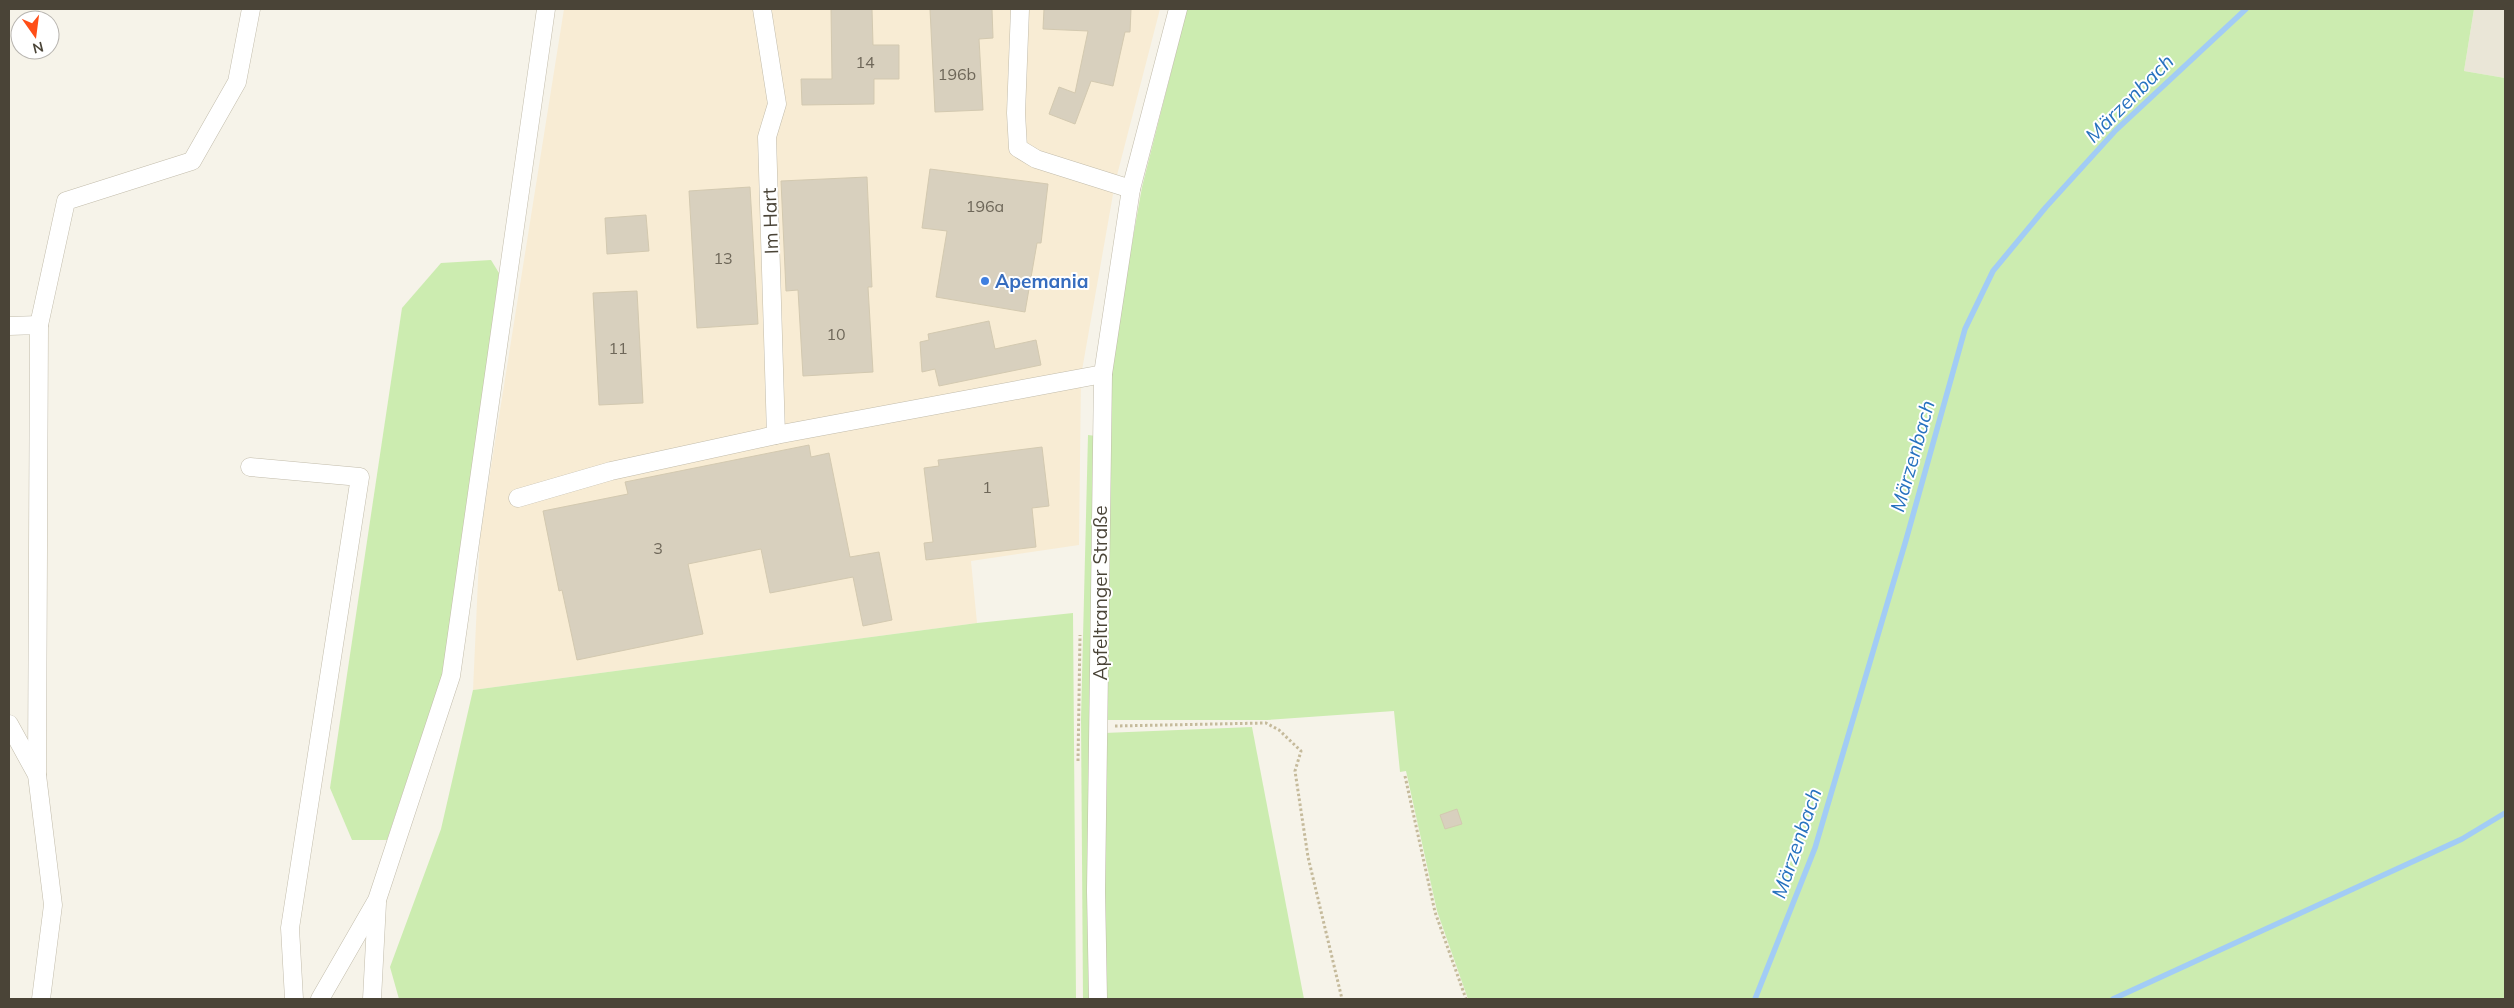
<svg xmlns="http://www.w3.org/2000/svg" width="2514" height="1008" font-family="Mulish,sans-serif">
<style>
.residential{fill:#eae6d7}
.commercial{fill:#f8ecd4}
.green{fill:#ccecb0}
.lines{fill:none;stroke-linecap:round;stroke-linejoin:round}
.stream{stroke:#a2ccf5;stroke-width:5.5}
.building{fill:#d8d0be;stroke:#d3c9b0}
.minor-casing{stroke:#c2bcab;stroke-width:19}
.path{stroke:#c5ba9b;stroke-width:3;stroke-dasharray:2.5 2.5;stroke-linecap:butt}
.minor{stroke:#fff;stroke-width:18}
.shop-dot{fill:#3f7fe0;stroke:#fff;stroke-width:2}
.labels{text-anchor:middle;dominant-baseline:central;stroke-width:4;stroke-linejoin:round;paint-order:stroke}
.number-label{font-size:16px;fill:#6e6759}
.street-label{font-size:19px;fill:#4a4437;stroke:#fff}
.shop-label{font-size:19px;font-weight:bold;fill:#366cbe;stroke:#fff;text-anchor:start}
.water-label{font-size:20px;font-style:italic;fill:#2772bf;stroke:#fff}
</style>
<rect width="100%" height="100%" fill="#f6f3e9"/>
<polygon class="residential" points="2474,9 2505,9 2505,78 2464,71"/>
<polygon class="commercial" points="564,9 1160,9 1115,183 1081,376 1079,545 971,561 977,623 473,690 480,536"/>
<g class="green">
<polygon points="1187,9 2474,9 2464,71 2505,78 2505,999 1468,999 1437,911 1406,771 1400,772 1394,711 1267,720 1107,720 1109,374 1142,187"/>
<polygon points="491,260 499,273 446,663 387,840 352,840 330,788 402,308 441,263"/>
<polygon points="1088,435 1096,436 1093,999 1083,999 1081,719"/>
<polygon points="1073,613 1076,999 399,999 390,967 441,829 473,690 977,623"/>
<polygon points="1252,727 1304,999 1105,999 1104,733"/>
</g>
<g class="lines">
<g class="stream">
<polyline points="1755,999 1815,848 1906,540 1965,329 1993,271 2046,207 2116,130 2246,9"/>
<polyline points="2113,999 2462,839 2505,813"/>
</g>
</g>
<g class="building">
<polygon points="831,9 872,9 873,45 899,45 899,79 874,79 874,104 802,105 801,79 832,79"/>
<polygon points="930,9 992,9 993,38 979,39 983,110 935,112"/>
<polygon points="1044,9 1131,9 1130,32 1125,32 1113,86 1091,81 1075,124 1049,114 1059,87 1075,93 1088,31 1043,29"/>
<polygon points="930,169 1048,184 1041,243 1037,243 1025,312 936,297 947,231 922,228"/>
<polygon points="867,177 872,287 868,287 873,372 803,376 798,290 786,291 781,181"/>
<polygon points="750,187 758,324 697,328 689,191"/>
<polygon points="646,215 649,251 607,254 605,218"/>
<polygon points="637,291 643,403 599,405 593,293"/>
<polygon points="989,321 995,349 1036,340 1041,365 939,386 935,369 922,372 920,342 929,340 928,334"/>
<polygon points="809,445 811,457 829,453 850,557 879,552 892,620 863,626 853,577 770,593 761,549 688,564 703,634 577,660 562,590 559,591 543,511 628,494 625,482"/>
<polygon points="1042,447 1049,506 1032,508 1036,547 926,560 924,543 933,542 924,468 939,466 938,460"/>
<polygon points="1457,809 1462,824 1445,829 1440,815"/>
</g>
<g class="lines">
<defs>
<g id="minor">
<polyline points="762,9 777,104 767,137 776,435"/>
<polyline points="1020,9 1016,113 1018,148 1036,159 1131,189"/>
<polyline points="39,325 66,201 192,161 237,82 251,9"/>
<polyline points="9,326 39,325 37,775"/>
<polyline points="250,467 360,477 290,928 294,999"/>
<polyline points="518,498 611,471 776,435 1103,374"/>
<polyline points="9,724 37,775 53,905 41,999"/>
<polyline points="320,999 377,900 451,676 546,9"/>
<polyline points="372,999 377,903"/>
<polyline points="1098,999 1096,891 1103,374 1131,189 1178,9"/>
</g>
</defs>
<use href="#minor" class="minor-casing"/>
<g class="path">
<polyline points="1115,726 1266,723 1279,730 1301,751 1295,771 1308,857 1342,999"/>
<polyline points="1078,761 1080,635"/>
<polyline points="1405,776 1435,912 1466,999"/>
</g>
<use href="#minor" class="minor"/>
</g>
<circle class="shop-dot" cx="985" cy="281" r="5"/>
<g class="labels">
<g class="number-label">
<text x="865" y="62">14</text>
<text x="957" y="74">196b</text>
<text x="985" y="206">196a</text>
<text x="723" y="258">13</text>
<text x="836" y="334">10</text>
<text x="618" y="348">11</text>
<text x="987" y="487">1</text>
<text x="658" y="548">3</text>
</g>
<g class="street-label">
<text transform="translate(770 221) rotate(-92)">Im Hart</text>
<text transform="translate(1100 593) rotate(-90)">Apfeltranger Straße</text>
</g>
<g class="shop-label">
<text x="995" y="281">Apemania</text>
</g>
<g class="water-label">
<text transform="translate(2129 98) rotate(-45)">Märzenbach</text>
<text transform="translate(1912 456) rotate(-74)">Märzenbach</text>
<text transform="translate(1796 843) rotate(-71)">Märzenbach</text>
</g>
</g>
<rect width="2514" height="1008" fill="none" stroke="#4a4437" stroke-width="20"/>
<g transform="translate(35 35) rotate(166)"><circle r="24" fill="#ffffff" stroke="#b7b4af"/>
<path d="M0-4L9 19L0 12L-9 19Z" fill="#ff4e17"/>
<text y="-8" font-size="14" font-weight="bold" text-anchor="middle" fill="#4a4437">N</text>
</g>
</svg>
